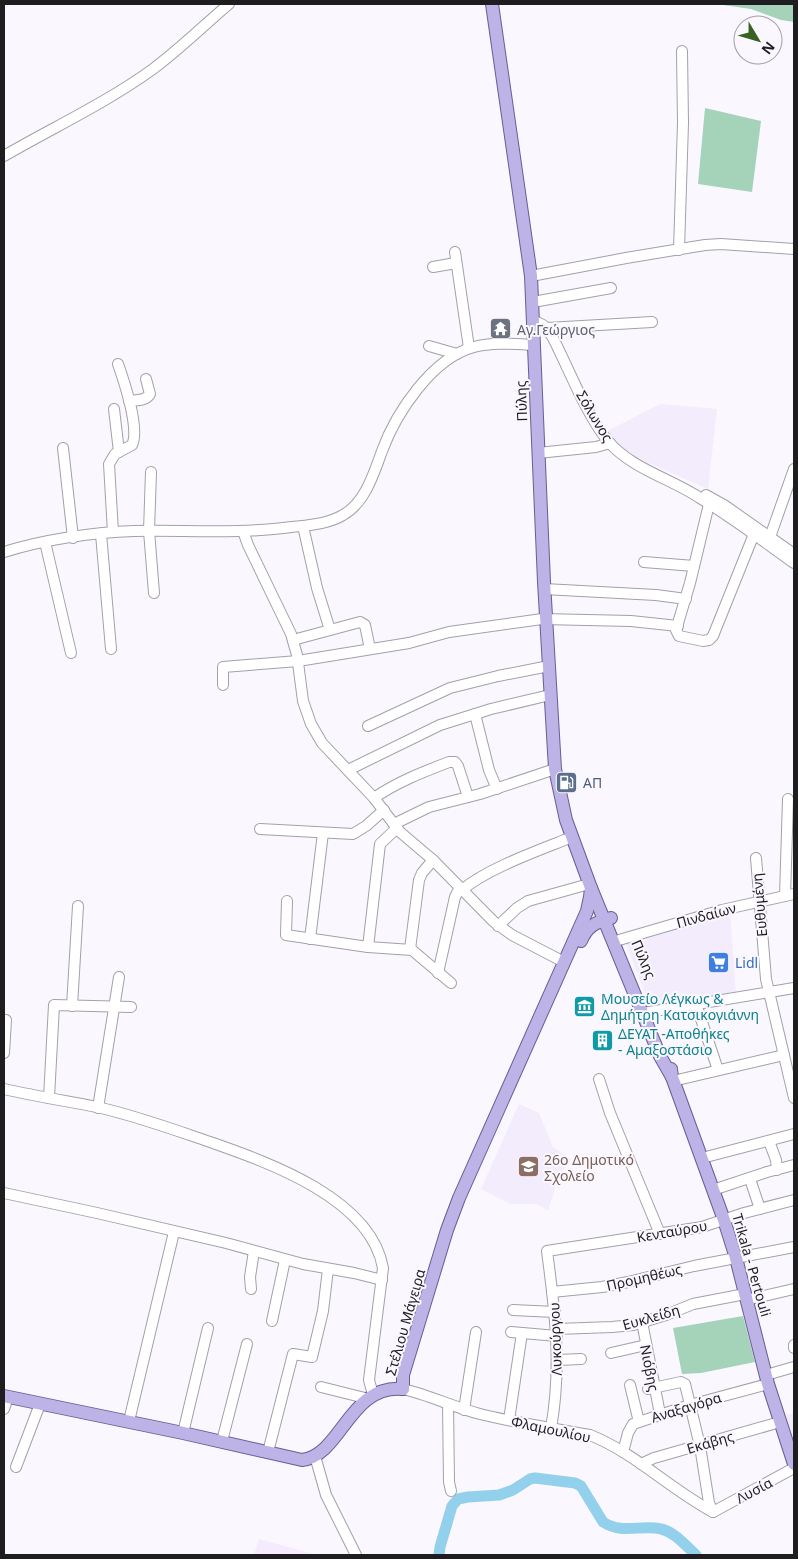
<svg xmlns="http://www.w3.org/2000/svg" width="798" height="1559" font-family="'Noto Sans',sans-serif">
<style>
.built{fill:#f2ecfd}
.industrial{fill:#f5eafe}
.green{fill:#a4d3b9}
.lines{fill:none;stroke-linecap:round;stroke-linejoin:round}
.river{stroke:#92d0eb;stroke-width:11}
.minor-casing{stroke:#a3a0a9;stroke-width:12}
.major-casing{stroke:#695d96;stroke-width:14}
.minor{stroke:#fff;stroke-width:10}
.major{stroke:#bdb3e6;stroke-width:12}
.labels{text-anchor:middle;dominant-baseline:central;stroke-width:4;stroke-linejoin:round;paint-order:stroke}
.worship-label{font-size:14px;fill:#5b616d;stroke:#faf7fe;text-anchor:start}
.street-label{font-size:14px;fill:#1e1d20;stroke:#faf7fe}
.service-label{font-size:14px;fill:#4e5e75;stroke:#faf7fe;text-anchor:start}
.shop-label{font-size:14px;fill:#366cbe;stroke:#faf7fe;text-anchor:start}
.culture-label{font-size:14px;fill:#0d838f;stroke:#faf7fe;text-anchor:start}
.education-label{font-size:14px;fill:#785e54;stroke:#faf7fe;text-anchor:start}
</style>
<rect width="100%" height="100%" fill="#faf7fe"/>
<g class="built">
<polygon points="660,404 717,409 708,489 626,453 606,432"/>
<polygon points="730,911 736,995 651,1009 625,941"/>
<polygon points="519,1104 539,1113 553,1147 571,1159 559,1176 548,1210 536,1204 510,1204 481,1189"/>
<polygon points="794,1413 794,1445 786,1415"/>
</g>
<polygon class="industrial" points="259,1539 317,1555 254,1555"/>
<g class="green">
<polygon points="716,4 794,4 794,22 781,20 751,9"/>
<polygon points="705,108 761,121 752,192 698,184"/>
<polygon points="743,1316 755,1362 701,1373 682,1374 673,1328"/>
</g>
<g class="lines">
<path class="river" d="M439,1555L440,1547L452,1506L458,1499L468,1497L499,1495L513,1490L530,1479L535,1478L575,1483L581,1486L603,1522C623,1535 641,1524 661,1529C675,1532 686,1546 696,1555"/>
<defs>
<g id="minor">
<path d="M4,156C54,127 106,103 153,69C180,49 204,25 229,4"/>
<polyline points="679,250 683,123 682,51"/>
<polyline points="455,252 469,348"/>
<polyline points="433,267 456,263"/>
<polyline points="531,276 626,258 705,245 721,244 794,249"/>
<polyline points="533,302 611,288"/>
<path d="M533,320L543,325L552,336C569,369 585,412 607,440C631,469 670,478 700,498C733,518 763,541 794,563"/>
<polyline points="547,328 652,322"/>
<polyline points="429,346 457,354"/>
<path d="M129,401C137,400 146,401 150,394L146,379"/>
<polyline points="114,409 119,452"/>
<polyline points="63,448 73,538"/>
<polyline points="538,453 596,447 610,443"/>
<polyline points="151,472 149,531 154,593"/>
<polyline points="706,495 724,505 794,554"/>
<polyline points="709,504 690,583 676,630 679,636 703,641 709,640 713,636 754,534"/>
<polyline points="303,526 317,588 330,630"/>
<polyline points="243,531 248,545 291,634 297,655 303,701 311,724 322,743 374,798 400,832 433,860 494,922 512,935 564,962"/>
<path d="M113,532L109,464L115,454L132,445C140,429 124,381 118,364"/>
<polyline points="101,534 111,649"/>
<polyline points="770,537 794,469"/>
<polyline points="45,542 71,653"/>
<path d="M4,552C42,540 94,532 134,531C187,530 240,534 292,527C310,525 328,524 343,515C365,503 374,473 382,451C396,413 432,358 474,347C492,342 515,344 534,345"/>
<polyline points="644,562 694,566"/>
<polyline points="544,589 656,595 686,599"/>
<polyline points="293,640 360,622 365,625 370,649"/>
<polyline points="223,685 223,667 298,661 409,643 449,632 542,619 631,621 678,626"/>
<polyline points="475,714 489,770 497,789"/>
<polyline points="368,726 450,688 498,676 549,666"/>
<polyline points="348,770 440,725 491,709 550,695"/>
<path d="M374,798C397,782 423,772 449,762H455L458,766L468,797"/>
<polyline points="394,824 429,807 480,794 555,769"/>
<polyline points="260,829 353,834 366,826 384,810"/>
<polyline points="756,858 766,979 794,1098"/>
<path d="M462,890C488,868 540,850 572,837"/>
<polyline points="785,896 788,799"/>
<polyline points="287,901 286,935 368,947 412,950 451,983"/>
<polyline points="498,926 517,908 528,901 589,884"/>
<polyline points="310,939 323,833"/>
<polyline points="619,940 722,910 794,894"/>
<polyline points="368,947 380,844 397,828"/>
<polyline points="410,949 419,880 422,873 433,860"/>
<polyline points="438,973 455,897 460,887"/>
<polyline points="696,1004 718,1070"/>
<polyline points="72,1006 78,906"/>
<polyline points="643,1013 794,988"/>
<polyline points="4,1053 6,1020"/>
<polyline points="599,1079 610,1113 660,1234"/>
<polyline points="673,1081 784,1055"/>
<path d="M4,1089C35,1096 66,1101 97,1107C137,1116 175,1130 213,1143C270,1163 371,1199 383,1268L369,1380L373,1395"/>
<polyline points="49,1098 54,1005 131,1007"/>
<polyline points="98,1108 119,977"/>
<polyline points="769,1141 776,1160 777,1170"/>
<polyline points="702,1158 794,1134"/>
<polyline points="750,1179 760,1209"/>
<polyline points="713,1190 767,1172 794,1165"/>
<polyline points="4,1193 97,1213 226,1243 303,1264 354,1273 382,1280"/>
<polyline points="251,1289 250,1277 254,1251"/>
<polyline points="552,1292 602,1287 628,1282 694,1266 794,1247"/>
<polyline points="746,1300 794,1289"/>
<polyline points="513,1310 555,1312"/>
<polyline points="272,1321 285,1260"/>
<polyline points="642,1322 660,1414"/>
<polyline points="557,1329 612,1327 633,1325 666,1315 693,1304 745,1294"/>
<polyline points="511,1332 557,1336"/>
<polyline points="794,1345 794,1348"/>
<polyline points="611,1353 646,1345"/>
<polyline points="558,1360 581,1359"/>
<polyline points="766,1375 794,1367"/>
<polyline points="630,1385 639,1422"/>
<polyline points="321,1387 369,1399"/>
<path d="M403,1389C429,1395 453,1407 480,1414C516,1423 553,1428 590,1435C635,1453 670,1489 713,1512"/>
<polyline points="648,1389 681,1382 685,1384 700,1446 709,1503 713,1512"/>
<polyline points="448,1404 449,1482 451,1491"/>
<polyline points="4,1409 8,1397"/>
<polyline points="464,1410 476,1332"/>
<polyline points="509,1420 522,1333"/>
<polyline points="129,1421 174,1232"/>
<path d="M551,1428C562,1367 555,1311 547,1251L702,1227L744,1213L794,1200"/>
<polyline points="183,1433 208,1328"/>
<polyline points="222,1441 247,1344"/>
<polyline points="268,1452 293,1354 312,1357 323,1311 328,1269"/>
<polyline points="623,1452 628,1433 633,1424 690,1405 768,1384"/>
<polyline points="315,1456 326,1495 356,1555"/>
<polyline points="641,1464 654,1458 780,1422"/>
<polyline points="16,1467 40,1404"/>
<polyline points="713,1512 794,1468"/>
</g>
<g id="major">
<polyline points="492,4 531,276 544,582 555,769 566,820 591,888 660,1056 672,1077"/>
<path d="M581,941C587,926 596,922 611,918"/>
<polyline points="671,1069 672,1077 724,1220 736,1258 768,1384 794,1464"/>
<polyline points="403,1389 403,1375 447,1230 459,1198 587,911 590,897 591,888"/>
<path d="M4,1396L183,1433L302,1460C342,1455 349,1384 403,1389"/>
</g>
</defs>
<use href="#minor" class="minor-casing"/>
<use href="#major" class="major-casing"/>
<use href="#minor" class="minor"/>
<use href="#major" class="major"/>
</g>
<defs>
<symbol id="temple-square" viewBox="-11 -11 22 22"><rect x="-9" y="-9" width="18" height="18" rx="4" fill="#6b7280" stroke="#faf7fe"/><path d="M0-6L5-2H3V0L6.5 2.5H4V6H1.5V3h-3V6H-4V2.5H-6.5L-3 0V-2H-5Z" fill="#fff"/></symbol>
<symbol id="fuel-square" viewBox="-11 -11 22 22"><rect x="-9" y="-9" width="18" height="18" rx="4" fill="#5c6f8a" stroke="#faf7fe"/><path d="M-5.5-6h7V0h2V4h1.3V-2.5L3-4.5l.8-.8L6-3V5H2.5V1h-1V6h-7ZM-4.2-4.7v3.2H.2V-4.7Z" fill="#fff"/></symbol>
<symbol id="supermarket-square" viewBox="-11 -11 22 22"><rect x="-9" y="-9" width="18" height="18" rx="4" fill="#3f7fe0" stroke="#faf7fe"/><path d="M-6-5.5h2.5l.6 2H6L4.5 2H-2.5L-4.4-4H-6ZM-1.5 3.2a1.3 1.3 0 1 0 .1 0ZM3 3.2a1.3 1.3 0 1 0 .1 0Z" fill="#fff"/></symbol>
<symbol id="museum-square" viewBox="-11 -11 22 22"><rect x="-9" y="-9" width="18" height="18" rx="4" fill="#0f9aa8" stroke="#faf7fe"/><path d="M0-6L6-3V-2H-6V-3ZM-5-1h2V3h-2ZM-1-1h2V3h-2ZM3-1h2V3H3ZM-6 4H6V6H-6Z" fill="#fff"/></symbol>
<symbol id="building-square" viewBox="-11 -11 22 22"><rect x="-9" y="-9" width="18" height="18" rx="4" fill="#0f9aa8" stroke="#faf7fe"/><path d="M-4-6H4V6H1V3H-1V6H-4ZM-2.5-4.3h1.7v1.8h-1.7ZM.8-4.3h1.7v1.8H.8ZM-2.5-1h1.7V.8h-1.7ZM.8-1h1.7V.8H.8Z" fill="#fff"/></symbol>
<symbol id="school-square" viewBox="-11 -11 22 22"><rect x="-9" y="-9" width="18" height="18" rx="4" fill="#8d6e63" stroke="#faf7fe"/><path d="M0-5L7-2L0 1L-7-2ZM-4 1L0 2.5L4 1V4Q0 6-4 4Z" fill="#fff"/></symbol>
</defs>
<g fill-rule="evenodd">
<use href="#temple-square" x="488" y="316" width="25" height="25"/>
<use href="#fuel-square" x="554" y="770" width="25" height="25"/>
<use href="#supermarket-square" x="706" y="950" width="25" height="25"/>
<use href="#museum-square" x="572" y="994" width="25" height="25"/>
<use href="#building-square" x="590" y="1028" width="25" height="25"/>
<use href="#school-square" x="516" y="1154" width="25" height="25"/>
</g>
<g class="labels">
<g class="worship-label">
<text x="517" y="329">Αγ.Γεώργιος</text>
</g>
<g class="street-label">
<text transform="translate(521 401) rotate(-92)">Πύλης</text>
<text transform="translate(595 416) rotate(59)">Σόλωνος</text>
<text transform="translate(759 905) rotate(-95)">Ευθυμένη</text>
<text transform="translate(706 915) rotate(-15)">Πινδαίων</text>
<text transform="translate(644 959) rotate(67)">Πύλης</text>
<text transform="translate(672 1231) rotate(-10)">Κενταύρου</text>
<text transform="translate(752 1265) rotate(74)">Trikala - Pertouli</text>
<text transform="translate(644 1277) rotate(-13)">Προμηθέως</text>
<text transform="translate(651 1317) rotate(-16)">Ευκλείδη</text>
<text transform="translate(405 1322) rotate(-74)">Στέλιου Μάγειρα</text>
<text transform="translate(555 1339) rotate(-92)">Λυκούργου</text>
<text transform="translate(650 1368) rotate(79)">Νιόβης</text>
<text transform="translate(686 1407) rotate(-17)">Αναξαγόρα</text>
<text transform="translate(551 1429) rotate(12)">Φλαμουλίου</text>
<text transform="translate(710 1442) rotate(-16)">Εκάβης</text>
<text transform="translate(754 1490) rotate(-28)">Λυσία</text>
</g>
<g class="service-label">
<text x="583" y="782">ΑΠ</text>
</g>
<g class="shop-label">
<text x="735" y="962">Lidl</text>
</g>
<g class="culture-label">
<text x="601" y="998">Μουσείο Λέγκως &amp;<tspan x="601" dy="16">Δημήτρη Κατσικογιάννη</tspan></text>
<text x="618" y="1033">ΔΕΥΑΤ -Αποθήκες<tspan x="618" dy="16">- Αμαξοστάσιο</tspan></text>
</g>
<g class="education-label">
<text x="544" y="1159">26ο Δημοτικό<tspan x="544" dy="16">Σχολείο</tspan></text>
</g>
</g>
<rect width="798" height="1559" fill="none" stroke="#1e1d20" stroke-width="10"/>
<g transform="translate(758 40) rotate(128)"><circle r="24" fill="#faf7fe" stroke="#a2a0a5"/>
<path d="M0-4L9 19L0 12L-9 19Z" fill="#376220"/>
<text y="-8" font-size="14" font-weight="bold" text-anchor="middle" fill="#1e1d20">N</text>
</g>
</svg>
